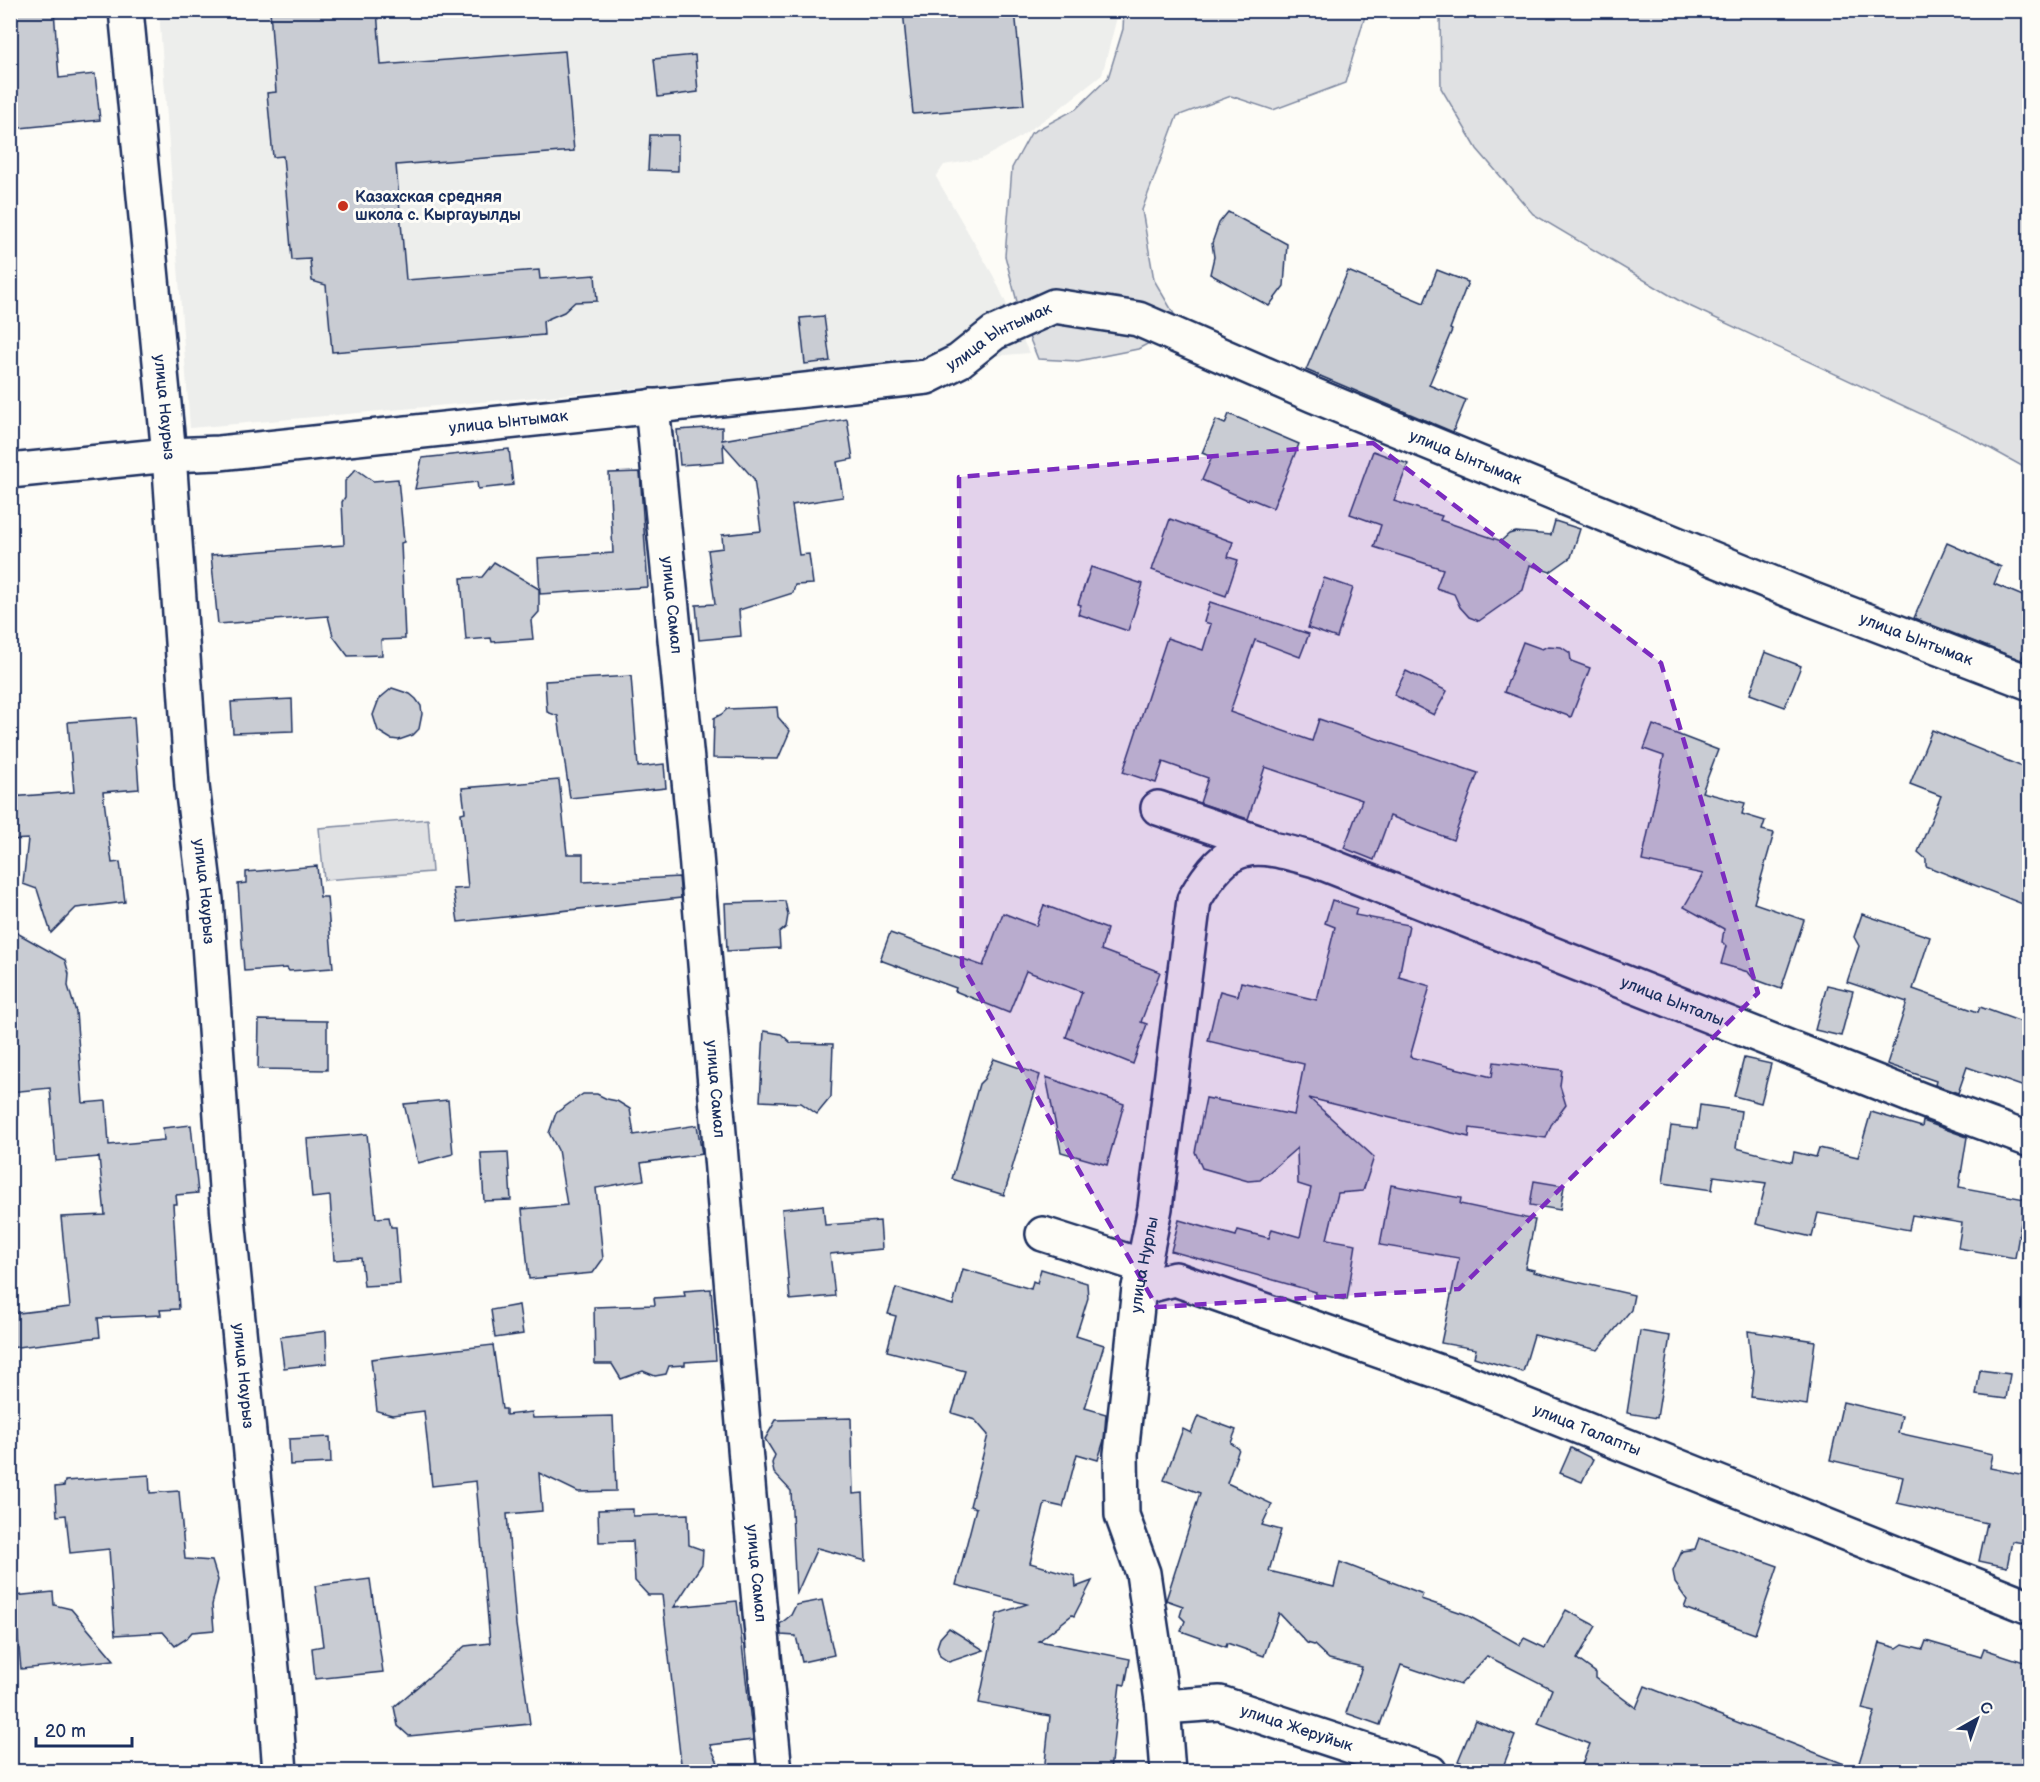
<svg xmlns="http://www.w3.org/2000/svg" width="2040" height="1782" font-family="'Balsamiq Sans',sans-serif">
<style>
.built{fill:#edeeec}
.green{fill:#e0e1e3;stroke:#7e88a0;stroke-width:1.5}
.building{fill:#c9ccd3;stroke:#1b2f5e;stroke-width:1.5}
.lines{fill:none;stroke-linecap:round;stroke-linejoin:round}
.minor-casing{stroke:#1b2f5e;stroke-width:38}
.tertiary-casing{stroke:#1b2f5e;stroke-width:38}
.minor{stroke:#fdfcf7;stroke-width:33}
.tertiary{stroke:#fdfcf7;stroke-width:33}
.marked{fill:#7b2cbf;fill-opacity:0.2;stroke:#7b2cbf;stroke-width:4.5;stroke-dasharray:12 8;stroke-linejoin:round}
.poi-dot{fill:#c8321e;stroke:#fdfcf7;stroke-width:2}
.labels{text-anchor:middle;dominant-baseline:central;stroke-width:6;stroke-linejoin:round;paint-order:stroke}
.poi-label{font-size:16px;font-weight:bold;fill:#1b2f5e;stroke:#fdfcf7;text-anchor:start}
.street-label{font-size:16px;fill:#1b2f5e;stroke:#fdfcf7}
</style>
<rect width="100%" height="100%" fill="#fdfcf7"/>
<filter id="ink" filterUnits="userSpaceOnUse"><feTurbulence type="fractalNoise" baseFrequency=".0167" numOctaves="2"/><feDisplacementMap in="SourceGraphic" scale="12" xChannelSelector="R" yChannelSelector="G"/><feConvolveMatrix kernelMatrix="1 2 1 2 8 2 1 2 1" color-interpolation-filters="sRGB"/></filter>
<g filter="url(#ink)">
<polygon class="built" points="1116,10 1116,21 1102,75 1059,109 1017,139 981,159 944,165 936,177 994,277 1029,353 190,428 159,11"/>
<g class="green">
<polygon points="1124,11 1363,11 1365,16 1345,83 1273,110 1231,96 1177,116 1142,210 1154,280 1181,326 1138,349 1078,361 1038,359 1021,317 1005,256 1012,168 1031,133 1076,109 1108,78 1123,29"/>
<polygon points="1440,11 2029,11 2029,470 1966,435 1683,303 1533,214 1477,149 1441,88"/>
<polygon points="428,819 432,872 324,880 319,828"/>
</g>
<g class="building">
<polygon points="10,10 54,10 59,78 95,74 100,120 10,129"/>
<polygon points="270,10 377,10 381,65 565,51 574,151 396,165 406,280 539,270 540,279 595,275 597,301 575,302 564,312 543,321 544,335 332,352 326,285 312,281 310,259 292,260 283,156 273,157 267,93 276,92"/>
<polygon points="903,10 1015,10 1024,105 913,114"/>
<polygon points="695,55 698,92 658,97 654,59"/>
<polygon points="650,135 678,135 678,171 648,170"/>
<polygon points="1228,212 1287,244 1284,286 1269,306 1210,274 1214,257 1212,243 1219,223"/>
<polygon points="1437,270 1468,282 1450,329 1452,330 1429,385 1466,400 1453,432 1306,370 1348,271 1424,303"/>
<polygon points="824,316 830,361 805,364 800,318"/>
<polygon points="1229,414 1299,444 1273,508 1249,498 1248,500 1202,480 1212,457 1202,453 1216,420 1225,424"/>
<polygon points="847,419 853,459 837,462 843,497 792,505 799,555 809,554 813,584 795,585 793,593 739,610 741,636 699,640 696,605 715,604 708,550 723,548 722,535 761,531 754,479 723,444 724,462 680,465 677,430 722,427 722,440"/>
<polygon points="509,449 513,485 478,489 477,482 415,489 422,458"/>
<polygon points="1373,451 1408,464 1394,501 1442,516 1440,520 1501,541 1509,534 1516,532 1551,535 1555,521 1580,529 1571,557 1550,572 1530,565 1523,590 1479,621 1469,617 1460,607 1454,594 1436,588 1443,569 1374,547 1381,525 1350,514"/>
<polygon points="356,469 373,481 398,479 404,542 401,543 405,639 381,640 382,655 348,656 333,636 328,616 218,624 211,555 344,545 342,502 345,497 345,481"/>
<polygon points="640,472 648,587 540,594 538,558 613,553 609,473"/>
<polygon points="1170,519 1233,542 1228,557 1238,560 1226,596 1152,570"/>
<polygon points="1947,543 2001,567 1994,584 2030,599 2030,641 2021,660 1914,618"/>
<polygon points="494,562 539,589 539,612 531,621 533,639 492,642 491,638 466,640 461,578 482,577"/>
<polygon points="1091,567 1143,584 1128,631 1078,614 1081,605 1078,604"/>
<polygon points="1324,578 1353,588 1337,638 1308,628"/>
<polygon points="1210,602 1309,634 1300,657 1255,640 1230,712 1312,741 1319,719 1478,773 1453,840 1390,816 1374,860 1344,848 1362,800 1265,767 1248,819 1200,803 1208,778 1163,762 1156,783 1123,772 1167,638 1203,650 1211,624 1204,622"/>
<polygon points="1523,642 1542,649 1548,646 1561,647 1570,653 1571,661 1590,668 1571,717 1504,692"/>
<polygon points="1765,652 1801,666 1785,707 1750,694"/>
<polygon points="1406,671 1447,691 1434,715 1394,695"/>
<polygon points="631,676 638,767 664,764 666,788 570,798 558,716 547,712 545,681"/>
<polygon points="392,688 410,694 416,699 421,706 422,714 419,729 413,735 399,740 391,739 378,731 373,715 379,699"/>
<polygon points="292,699 293,731 233,733 231,702"/>
<polygon points="777,707 778,717 790,731 778,759 713,758 714,718 722,714 727,709"/>
<polygon points="134,717 139,789 103,792 112,863 120,862 125,902 76,908 51,933 37,889 23,884 28,839 10,840 10,797 74,792 68,722"/>
<polygon points="1653,725 1718,750 1702,792 1745,803 1742,814 1765,821 1762,830 1774,833 1754,903 1804,920 1781,989 1754,979 1748,972 1721,964 1726,946 1722,942 1724,929 1684,907 1703,874 1642,861 1664,756 1644,749"/>
<polygon points="1932,730 2030,770 2030,907 1926,866 1926,859 1918,852 1941,796 1910,784"/>
<polygon points="559,780 567,854 583,854 583,882 679,877 681,898 458,922 453,889 468,888 461,813 465,812 462,788"/>
<polygon points="317,866 320,897 327,897 333,968 289,971 287,968 244,971 238,884 246,883 246,872"/>
<polygon points="1332,900 1357,908 1355,915 1409,925 1399,977 1430,986 1410,1057 1492,1077 1494,1062 1562,1070 1560,1086 1566,1105 1551,1125 1546,1138 1470,1128 1469,1137 1309,1098 1374,1157 1363,1191 1338,1193 1327,1239 1356,1244 1347,1300 1315,1294 1316,1292 1171,1251 1179,1220 1236,1236 1238,1230 1269,1238 1272,1229 1300,1237 1311,1188 1298,1184 1297,1148 1260,1180 1248,1181 1202,1168 1195,1152 1206,1098 1294,1115 1304,1064 1208,1041 1220,991 1238,996 1241,982 1317,1000 1335,927 1325,923"/>
<polygon points="785,901 788,915 786,927 779,933 780,948 727,951 725,903"/>
<polygon points="1044,905 1107,929 1101,950 1160,972 1141,1022 1147,1024 1133,1064 1066,1037 1082,992 1026,971 1009,1013 955,991 956,988 880,960 890,933 983,966 1003,913 1036,926"/>
<polygon points="1862,914 1930,937 1913,989 1978,1012 1980,1007 2030,1025 2030,1089 1967,1067 1958,1093 1935,1085 1936,1081 1887,1064 1907,1002 1847,982 1859,946 1854,937"/>
<polygon points="10,929 65,960 69,974 68,986 76,1012 83,1103 106,1101 109,1145 164,1140 163,1128 191,1125 198,1193 176,1195 177,1204 173,1204 179,1309 160,1310 161,1315 98,1318 100,1337 10,1348 10,1314 70,1307 61,1217 105,1215 99,1157 56,1161 50,1088 10,1092"/>
<polygon points="1827,985 1853,991 1841,1036 1815,1030"/>
<polygon points="259,1020 327,1021 327,1070 258,1069"/>
<polygon points="764,1031 781,1034 791,1043 833,1044 831,1097 817,1114 801,1103 760,1101"/>
<polygon points="1744,1058 1771,1064 1761,1103 1734,1096"/>
<polygon points="994,1059 1040,1075 1004,1195 952,1179 979,1084 984,1079"/>
<polygon points="1046,1077 1124,1104 1107,1165 1061,1152"/>
<polygon points="583,1094 597,1094 607,1099 617,1101 630,1109 634,1135 697,1125 702,1154 641,1163 644,1180 596,1188 603,1259 593,1273 529,1279 522,1209 567,1205 558,1150 549,1133 556,1113"/>
<polygon points="448,1100 453,1154 418,1163 404,1104"/>
<polygon points="1700,1105 1741,1111 1736,1148 1792,1162 1794,1152 1816,1157 1819,1148 1858,1157 1871,1112 1922,1127 1923,1121 1967,1137 1959,1187 2025,1199 2015,1258 1958,1248 1962,1223 1912,1215 1909,1230 1818,1213 1812,1237 1756,1224 1766,1183 1714,1176 1712,1190 1663,1183 1671,1126 1697,1129"/>
<polygon points="367,1134 376,1218 389,1217 391,1227 396,1227 400,1284 364,1286 361,1258 334,1260 330,1196 312,1198 307,1139"/>
<polygon points="508,1152 511,1200 484,1201 481,1153"/>
<polygon points="1534,1181 1564,1186 1560,1210 1530,1205"/>
<polygon points="1391,1185 1461,1198 1460,1204 1535,1220 1525,1268 1534,1270 1533,1272 1634,1295 1631,1310 1598,1350 1534,1335 1523,1372 1474,1357 1476,1349 1441,1343 1459,1258 1380,1245"/>
<polygon points="823,1205 825,1225 880,1221 882,1249 830,1254 835,1296 790,1300 782,1209"/>
<polygon points="963,1269 1031,1289 1033,1281 1037,1283 1041,1269 1087,1283 1088,1298 1076,1336 1104,1345 1085,1408 1106,1414 1104,1440 1098,1460 1077,1454 1063,1507 1045,1503 1030,1563 1075,1576 1076,1587 1092,1581 1074,1616 1072,1615 1039,1641 1130,1659 1125,1685 1120,1684 1110,1771 1093,1769 1091,1772 1044,1772 1050,1716 979,1703 997,1614 1027,1604 956,1585 976,1508 970,1506 988,1435 975,1420 952,1413 965,1371 887,1351 896,1316 888,1314 896,1288 953,1305"/>
<polygon points="711,1289 716,1360 685,1362 685,1365 669,1366 666,1374 655,1376 643,1371 621,1379 612,1364 595,1364 594,1307 655,1305 654,1298 685,1296 684,1291"/>
<polygon points="519,1305 523,1334 495,1338 491,1310"/>
<polygon points="326,1331 327,1363 284,1368 280,1337"/>
<polygon points="1640,1331 1670,1336 1657,1418 1627,1413"/>
<polygon points="1748,1331 1815,1341 1807,1405 1751,1397 1754,1370 1751,1362"/>
<polygon points="493,1345 502,1409 506,1409 506,1415 532,1412 533,1418 613,1416 616,1491 578,1492 539,1473 542,1511 507,1514 516,1625 530,1724 409,1736 398,1726 394,1707 465,1646 490,1643 476,1481 432,1486 424,1411 392,1415 377,1411 371,1359"/>
<polygon points="1980,1370 2010,1374 2006,1399 1976,1395"/>
<polygon points="1843,1402 1902,1416 1898,1433 1993,1454 1990,1468 2030,1476 2030,1544 2012,1541 2007,1567 1979,1561 1987,1523 1897,1503 1903,1477 1830,1460"/>
<polygon points="1198,1416 1236,1430 1231,1443 1239,1449 1227,1483 1272,1504 1262,1525 1281,1530 1269,1571 1334,1587 1340,1562 1423,1594 1421,1599 1465,1614 1520,1645 1524,1638 1545,1648 1566,1610 1596,1626 1577,1659 1596,1673 1596,1678 1636,1708 1645,1686 1857,1769 1875,1712 1862,1709 1880,1643 1897,1648 1903,1644 1923,1649 1926,1641 1981,1657 1984,1649 2030,1664 2030,1772 1579,1772 1590,1744 1538,1724 1552,1689 1487,1656 1460,1685 1401,1665 1380,1725 1346,1713 1362,1667 1329,1659 1314,1645 1307,1643 1279,1613 1264,1656 1227,1643 1226,1647 1181,1631 1185,1621 1180,1616 1183,1606 1166,1600 1200,1493 1164,1480 1183,1429 1191,1433"/>
<polygon points="851,1418 853,1494 863,1493 866,1561 817,1548 796,1595 791,1491 774,1473 772,1463 775,1455 765,1439 776,1420"/>
<polygon points="330,1437 331,1463 290,1465 289,1439"/>
<polygon points="1571,1448 1593,1459 1582,1482 1560,1473"/>
<polygon points="149,1475 150,1493 179,1491 185,1559 212,1561 218,1580 212,1605 214,1630 192,1632 186,1639 175,1646 163,1632 115,1635 109,1549 70,1553 66,1515 57,1516 55,1487 64,1486 65,1481"/>
<polygon points="633,1509 633,1516 688,1514 689,1545 703,1550 702,1564 674,1607 737,1601 753,1740 710,1745 718,1763 706,1772 682,1772 662,1595 648,1595 635,1581 633,1541 599,1542 598,1510"/>
<polygon points="1699,1538 1778,1566 1755,1634 1684,1608 1687,1600 1675,1583 1673,1571 1682,1551 1695,1549"/>
<polygon points="370,1579 383,1672 315,1679 312,1648 323,1646 315,1586"/>
<polygon points="53,1592 54,1605 71,1609 114,1660 21,1669 14,1596"/>
<polygon points="822,1600 834,1655 802,1662 796,1636 781,1635 780,1624 791,1615 796,1605"/>
<polygon points="949,1628 984,1650 949,1662 940,1656 937,1647 940,1638"/>
<polygon points="1475,1720 1515,1736 1501,1772 1483,1772 1458,1761"/>
</g>
<g class="lines">
<defs>
<g id="minor">
<path id="s1" d="M652,406L694,831L749,1496L775,1772"/>
<path id="s2" d="M10,471L169,455L219,453L927,377L959,361L994,333L1054,306L1138,319L1313,395L1811,599L2030,683"/>
<polyline points="1158,808 1266,845"/>
<polyline points="1043,1234 1143,1266"/>
<path id="s3" d="M1139,1288L1175,1279L1457,1378L2030,1607"/>
<path id="s4" d="M1163,1707L1220,1703L1430,1772"/>
<path id="s5" d="M1168,1772L1163,1707L1143,1573L1122,1515L1121,1454L1139,1288L1155,1208L1194,900C1229,839 1251,841 1315,860L1922,1100L2030,1140"/>
</g>
<g id="tertiary">
<path id="s6" d="M126,10L169,455L192,786L206,900L228,1217L273,1679L280,1772"/>
</g>
</defs>
<use href="#minor" class="minor-casing"/>
<use href="#tertiary" class="tertiary-casing"/>
<use href="#minor" class="minor"/>
<use href="#tertiary" class="tertiary"/>
</g>
</g>
<path class="marked" d="M1373,443L1661,663L1758,993L1459,1289L1157,1307L962,965L959,477Z"/>
<circle class="poi-dot" cx="343" cy="206" r="6"/>
<g class="labels">
<g class="poi-label">
<text x="355" y="197">Казахская средняя<tspan x="355" dy="18">школа с. Кыргауылды</tspan></text>
</g>
<g class="street-label">
<text stroke="none"><textPath href="#s2" startOffset="1005">улица Ынтымак</textPath></text>
<text stroke="none"><textPath href="#s6" startOffset="399">улица Наурыз</textPath></text>
<text stroke="none"><textPath href="#s2" startOffset="501">улица Ынтымак</textPath></text>
<text stroke="none"><textPath href="#s2" startOffset="1509">улица Ынтымак</textPath></text>
<text stroke="none"><textPath href="#s1" startOffset="200">улица Самал</textPath></text>
<text stroke="none"><textPath href="#s2" startOffset="1995">улица Ынтымак</textPath></text>
<text stroke="none"><textPath href="#s6" startOffset="885">улица Наурыз</textPath></text>
<text stroke="none"><textPath href="#s5" startOffset="1412">улица Ынталы</textPath></text>
<text stroke="none"><textPath href="#s1" startOffset="686">улица Самал</textPath></text>
<text stroke="none"><textPath href="#s5" startOffset="514">улица Нурлы</textPath></text>
<text stroke="none"><textPath href="#s6" startOffset="1371">улица Наурыз</textPath></text>
<text stroke="none"><textPath href="#s3" startOffset="476">улица Талапты</textPath></text>
<text stroke="none"><textPath href="#s1" startOffset="1172">улица Самал</textPath></text>
<text stroke="none"><textPath href="#s4" startOffset="138">улица Жеруйык</textPath></text>
</g>
</g>
<rect width="2040" height="1782" fill="none" stroke="#fdfcf7" stroke-width="36"/>
<rect x="18" y="18" width="2004" height="1746" fill="none" stroke="#1b2f5e" stroke-width="2" filter="url(#ink)"/>
<g transform="translate(1977 1719) rotate(40)" stroke="#fdfcf7" stroke-width="4.5" paint-order="stroke">
<path d="M0-4.5L10 22L0 15L-10 22Z" fill="#1b2f5e"/>
<text y="-9" font-size="16" font-weight="bold" text-anchor="middle" fill="#1b2f5e">С</text>
</g>
<path d="M36 1737v9h96v-9" fill="none" stroke="#1b2f5e" stroke-width="3"/>
<text x="45" y="1737" font-size="18" fill="#1b2f5e" stroke="#fdfcf7" stroke-width="4.5" paint-order="stroke">20 m</text>
</svg>
